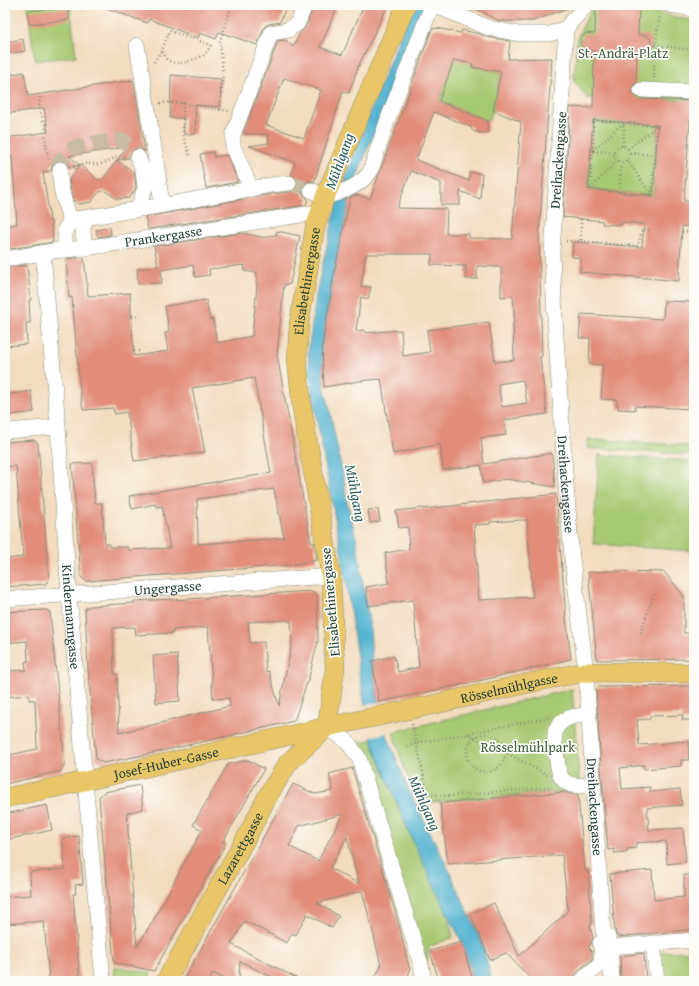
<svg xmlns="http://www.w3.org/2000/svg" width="699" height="986" font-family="'Gentium Book Plus',serif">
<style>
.green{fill:#a7c972;stroke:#638353}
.water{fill:#54b4d2;stroke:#3a7883}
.pier{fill:#f2dcbe}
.building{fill:#e28d7a;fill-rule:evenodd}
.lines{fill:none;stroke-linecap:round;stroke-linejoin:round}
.minor-tunnel{stroke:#c8bca2;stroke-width:15;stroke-dasharray:15 8;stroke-linecap:butt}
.minor-casing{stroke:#888c79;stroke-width:16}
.major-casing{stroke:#888c79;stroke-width:20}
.path{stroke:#888c79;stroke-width:2.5;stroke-dasharray:1 3;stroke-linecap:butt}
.minor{stroke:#fff;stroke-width:15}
.major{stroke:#e9c769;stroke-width:19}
.labels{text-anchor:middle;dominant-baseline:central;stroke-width:3.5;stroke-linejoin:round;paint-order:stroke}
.park-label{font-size:14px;fill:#416044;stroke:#fdfcf7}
.street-label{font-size:14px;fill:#1f3d34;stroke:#fdfcf7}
.water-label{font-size:15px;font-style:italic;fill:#2f6163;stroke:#fdfcf7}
</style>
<rect width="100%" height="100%" fill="#fdfcf7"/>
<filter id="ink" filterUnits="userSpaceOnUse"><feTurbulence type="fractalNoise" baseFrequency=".025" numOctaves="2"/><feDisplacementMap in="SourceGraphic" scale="8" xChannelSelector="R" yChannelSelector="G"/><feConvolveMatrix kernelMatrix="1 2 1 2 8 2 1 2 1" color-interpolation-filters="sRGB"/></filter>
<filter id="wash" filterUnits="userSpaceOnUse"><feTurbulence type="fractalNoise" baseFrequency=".012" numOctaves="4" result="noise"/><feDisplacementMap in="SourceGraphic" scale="16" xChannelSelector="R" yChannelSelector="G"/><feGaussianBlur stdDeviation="0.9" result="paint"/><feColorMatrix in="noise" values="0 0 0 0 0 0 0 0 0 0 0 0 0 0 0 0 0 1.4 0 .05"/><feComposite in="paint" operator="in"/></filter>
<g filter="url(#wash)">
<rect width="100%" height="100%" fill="#f2dcbe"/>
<g class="green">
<polygon points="27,5 70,5 76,56 35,61"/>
<polygon points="593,6 645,10 694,21 694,100 587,98 574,81 577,38"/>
<polygon points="475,52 473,67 501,72 493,110 488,121 439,101 453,60 457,60"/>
<polygon points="593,120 658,125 653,196 588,189"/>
<polygon points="588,439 694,446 694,455 588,448"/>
<polygon points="599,455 694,461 694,551 593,544"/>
<polygon points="572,689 580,790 420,803 415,796 401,759 393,732"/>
<polygon points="372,739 375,750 408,830 449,917 453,937 429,947 426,966 356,743"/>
<polygon points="694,951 694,981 663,981 660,952"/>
<polygon points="114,966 151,973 147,981 115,981"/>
</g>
<polygon class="water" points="413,5 424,5 420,19 366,153 351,193 334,273 322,346 324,386 329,406 344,481 347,502 356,538 370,628 372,661 381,718 386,733 409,791 446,864 481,940 492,981 473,981 462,942 441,901 408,830 375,750 368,723 359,672 345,573 312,393 308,353 317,289 337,202 377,93"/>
<polygon class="pier" points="379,702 387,733 370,737 364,705"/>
<g id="blocks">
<g class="building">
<polygon points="101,5 287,5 280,22 269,24 265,26 263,30 257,45 219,32 216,39 200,33 198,38 149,19 147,23 101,6"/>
<path d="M314,5H338L320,47L342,55L364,5H388L358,67L349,93L343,91L314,182L310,181L306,182L303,186L302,190L303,195L308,199L306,205L148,229L145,217L272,194L290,192L294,190L297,187L298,182L296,178L291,175L295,162L249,146L269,143L268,134H243L278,41L286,40L293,47L300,33L303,30L306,26ZM284,78L321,90L304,138L266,125Z"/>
<polygon points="469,5 572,5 573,6 533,21 499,21"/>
<path d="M596,7L639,9L638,35H647L651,40V48L646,52H637L636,83L633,86L632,90L633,94L636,97L641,99L694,101V121L690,120L684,201L694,202V228L682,226L679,281L580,272L581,258L572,257L573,242L642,247L644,224L621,222V225L602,224L603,221L563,217L570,107L593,108L594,51L585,50L581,46V38L586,33L595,34ZM593,120L658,125L653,196L588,189Z"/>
<polygon points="68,8 69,20 29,24 27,11"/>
<path d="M437,28L461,33L462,30L480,34L487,37L510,41L508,59L552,58L539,236L542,356L540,357L547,414L504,420L506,435L481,438L484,464L552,453L555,487L506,479L483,483L481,465L443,470L440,444L393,454L381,379L360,381L324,387L322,346L334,273L350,198L357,195L370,199L432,29ZM454,60L473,64L472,67L501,72L493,110L521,122L512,239L469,238V234H446L447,209L397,208L411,171L441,183V205H460V191L480,199L482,174L469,172V181L416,160L434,112L471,127L472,130L475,132L487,133L488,121L439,101ZM366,254H432L431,265L466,266V279H477V266L501,267V297L513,296L514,313V323H513L514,360L495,362L489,322L427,330L430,352L403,356L401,330L365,333L364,330L356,331L361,297L368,299L371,287L361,286ZM523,380L527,403L502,407L498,384Z"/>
<polygon points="23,39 25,51 5,54 5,42"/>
<polygon points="24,72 28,96 133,80 135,90 145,152 143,150 140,148 135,149 131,152 129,155 129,158 117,160 134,172 136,187 135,190 129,198 117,199 104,190 102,192 100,191 91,202 79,204 73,200 69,180 80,165 98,180 100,179 102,180 127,147 69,156 80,165 69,167 68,164 64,161 60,160 55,161 52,165 51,171 43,172 50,221 51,221 53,242 5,250 5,226 17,224 12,157 5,157 5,138 48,132 44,108 5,114 5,76"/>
<polygon points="171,75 221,79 220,107 195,105 196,134 184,134 184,118 170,118"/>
<polygon points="213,152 214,157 227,155 238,182 206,188 200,154"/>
<polygon points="110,227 111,235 98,237 96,230"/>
<path d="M277,231L300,236L290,284L284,285L277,354L311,543L314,542L317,560L290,565L86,581L81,577L72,464L92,463L95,503H102L105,544H109V547H128V550L170,548L162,506L156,507L155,504L132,509L129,496L271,473L254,378L192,388L205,452L179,456L134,461L127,412L115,414L113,408L83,410L80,391L72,297L69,298L66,259L84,257L88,296L130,293L134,356L168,351L165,333L169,332L165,306L206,300L210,320L213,319L217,343L252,336L257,287V273L244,271L245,265L209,269L210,275L195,277L193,265L161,270L162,283L138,284L137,269L158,266L154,246L242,233L267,238L268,236L276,235ZM274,489L284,538L198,544L197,499Z"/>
<polygon points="27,265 31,300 29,300 30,323 26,323 27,344 5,346 5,268"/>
<polygon points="664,301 694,302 694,409 635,406 635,410 618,409 618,405 617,405 617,400 601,399 603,365 589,364 590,338 579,338 581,314 663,319"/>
<polygon points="31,391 34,412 5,416 5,395"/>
<polygon points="34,440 38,443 49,579 46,584 5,587 5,559 23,557 16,466 5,467 5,442"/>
<path d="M556,494L566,618L571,659L483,680L379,702L372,661L394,656L398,672L419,667L413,600L368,606L366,587L389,583L385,553L409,549L408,527L399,528L396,511L424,508V509ZM521,520H527L533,597L479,600L474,525L490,524V522Z"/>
<polygon points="378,509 380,521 370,523 368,510"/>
<polygon points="613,571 664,572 684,596 684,633 694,633 694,659 597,660 588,572"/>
<path d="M312,591L317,594L318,641L309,677L294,721L144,755L103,763L96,759L88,668L85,609L90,606L134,603V601L171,599V600ZM287,620V621H291L292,643L279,706L269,671L266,672L264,642L250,643L248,622ZM135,627L136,635L173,633V630L208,627L213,699L229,698L230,706L119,733L117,674H114L113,628Z"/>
<polygon points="46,610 50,612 65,764 61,771 5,784 5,756 37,749 35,700 29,700 29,695 5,697 5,687 8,687 7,671 26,670 25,662 28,661 27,641 5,643 5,612"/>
<polygon points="177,654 180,701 156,703 153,656"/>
<polygon points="694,686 694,720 682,720 683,715 650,716 650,719 637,720 639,745 689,741 689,760 681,760 681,766 644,769 644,765 620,768 622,789 650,787 650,792 680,789 682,805 647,808 649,830 683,828 686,862 667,864 666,841 636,843 636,848 627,849 627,852 614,853 614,849 608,850 601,767 596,689 598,687"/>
<polygon points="248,760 264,769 223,842 226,843 154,971 114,963 99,797 104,792 140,785 143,809 127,813 130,861 137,947 154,919 202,830 193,825 228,764"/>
<path d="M352,768L399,925L410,971L406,981H382L375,977L381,966L373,932L362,891L317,903L339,916L332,928L307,914L296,935L292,933L287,943L245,921L231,944L302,981H279L240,961L239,981H228L213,973L209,981H183L293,784L315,794L333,791L329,774ZM343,814L318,861L289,846L299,826ZM347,837L359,884L330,868Z"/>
<polygon points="565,792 570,794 578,795 585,871 588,870 592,923 590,926 593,938 591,944 588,947 592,951 592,960 580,969 575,975 572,981 533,981 506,953 490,960 470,914 494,903 519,956 566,913 568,909 562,855 448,864 440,803"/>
<polygon points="47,805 52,830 5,840 5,814"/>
<polygon points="79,836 83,884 75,885 76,894 73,894 80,981 49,981 44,921 5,924 5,897 31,895 30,872 65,869 63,838"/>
<polygon points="652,870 654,900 684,897 684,875 694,875 694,929 619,937 617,936 615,931 610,874"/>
<polygon points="462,942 473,981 439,981 430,951"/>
<polygon points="644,953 646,981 621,981 620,956"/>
</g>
</g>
</g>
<g filter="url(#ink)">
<use href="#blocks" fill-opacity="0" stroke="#888c79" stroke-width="1"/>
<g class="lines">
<g class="minor-tunnel">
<polyline points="60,169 60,162 66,154 74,148 95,143 122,140 130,145 138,157"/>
<polyline points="289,183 311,190"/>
</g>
<defs>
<g id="minor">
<polyline points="434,5 489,28 519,34 550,34 566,28 586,5"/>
<polyline points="670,5 694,9"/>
<path id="s1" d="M566,28L552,254L556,338L565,473L572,558L586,672L603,931L608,937"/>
<polyline points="137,45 155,154 162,205"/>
<polyline points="641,90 694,92"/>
<polyline points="138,157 143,170 145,188 138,209"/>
<path d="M60,169C59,187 65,204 71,222"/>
<polyline points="251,189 233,146 233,135 271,33 288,30 298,23 305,5"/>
<path d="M311,190L325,197C341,193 360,186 370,172L389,116L432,5"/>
<polyline points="85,218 83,231 85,248"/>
<polyline points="65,250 65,229 71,222 77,219 165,205 271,185 289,183"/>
<path id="s2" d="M43,253L58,427L69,594L85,781L103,981"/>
<path id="s3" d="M5,259L53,251L85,248L320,212"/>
<polyline points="5,431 58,427"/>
<path id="s4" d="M5,599L331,576"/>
<path d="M589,715C579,716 570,715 562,722C558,725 555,730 555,735C554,740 558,770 560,775C561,777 564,781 566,782C573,788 585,785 593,784"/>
<polyline points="327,727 347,741 359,758 421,965 424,981"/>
<polyline points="653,943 657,981"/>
<polyline points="582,981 587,975 600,965 602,953 600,943"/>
<polyline points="612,981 610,947 694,940"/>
</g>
<g id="major">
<path id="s5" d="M327,727L335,669L331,576L302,408L297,359L299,324L315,228L325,197L406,5"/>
<path id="s6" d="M5,798L85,781L327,727L436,704L538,681L586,672L694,673"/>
<path id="s7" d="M166,981L250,831L267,797L288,763L326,728"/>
</g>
</defs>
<use href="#minor" class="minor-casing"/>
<use href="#major" class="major-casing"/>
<g class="path">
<polyline points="655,45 694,50"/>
<polyline points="638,55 655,56"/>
<polyline points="154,62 162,50 170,30 173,32 211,45 205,55 184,63 174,63 167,60 162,50"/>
<polyline points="654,78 655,45 660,14"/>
<polyline points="40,97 39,109 45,124 46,132 45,139 49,160"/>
<path d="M160,103C183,101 206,108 229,111"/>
<polyline points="183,103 183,135 190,156"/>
<polyline points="220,110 223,75 220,41 232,5"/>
<polygon points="594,120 657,126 651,195 590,189"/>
<polyline points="623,146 624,125"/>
<circle cx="622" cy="154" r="8"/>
<polyline points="628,149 657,126"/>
<polyline points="593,150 621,125 624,125"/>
<polyline points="593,151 615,152"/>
<polyline points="630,153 654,155"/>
<polyline points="627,160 651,194"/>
<path d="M74,168C86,160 90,166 101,164C112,161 114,155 126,157"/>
<polyline points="590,189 618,160"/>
<polyline points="619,192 621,161"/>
<polyline points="682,232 694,231"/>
<polyline points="566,241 581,241 581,219"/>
<polyline points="581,241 638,246 642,230 652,230"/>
<polyline points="464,271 464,266"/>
<polyline points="132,316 140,316"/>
<polyline points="134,351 142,351"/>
<polyline points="641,633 642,628 654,594"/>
<polyline points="412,724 428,794 448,796 552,787"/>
<circle cx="486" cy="753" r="19"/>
<polyline points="468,734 514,757 547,775"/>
<polyline points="407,747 416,743 467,734 549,717"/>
</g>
<use href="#minor" class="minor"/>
<use href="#major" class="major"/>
</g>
</g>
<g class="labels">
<g class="park-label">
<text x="623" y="53">St.-Andrä-Platz</text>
<text x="528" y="747">Rösselmühlpark</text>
</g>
<g class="street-label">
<text transform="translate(558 160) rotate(-86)">Dreihackengasse</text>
<text stroke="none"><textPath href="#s3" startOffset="160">Prankergasse</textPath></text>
<text stroke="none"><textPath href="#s5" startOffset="450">Elisabethinergasse</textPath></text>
<text stroke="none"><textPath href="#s1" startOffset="457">Dreihackengasse</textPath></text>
<text stroke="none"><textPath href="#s4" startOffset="163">Ungergasse</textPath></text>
<text transform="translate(330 602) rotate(-95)">Elisabethinergasse</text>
<text stroke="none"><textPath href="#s2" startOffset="365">Kindermanngasse</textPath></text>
<text stroke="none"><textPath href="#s6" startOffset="516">Rösselmühlgasse</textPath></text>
<text stroke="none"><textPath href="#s6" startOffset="165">Josef-Huber-Gasse</textPath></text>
<text stroke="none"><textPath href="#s1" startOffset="781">Dreihackengasse</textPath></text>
<text stroke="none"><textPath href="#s7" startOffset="152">Lazarettgasse</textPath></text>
</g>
<g class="water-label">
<text transform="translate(339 161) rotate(-70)">Mühlgang</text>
<text transform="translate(356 493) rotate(79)">Mühlgang</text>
<text transform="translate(425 803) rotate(66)">Mühlgang</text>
</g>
</g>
<rect width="699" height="986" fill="none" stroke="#fdfcf7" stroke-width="20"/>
</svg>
